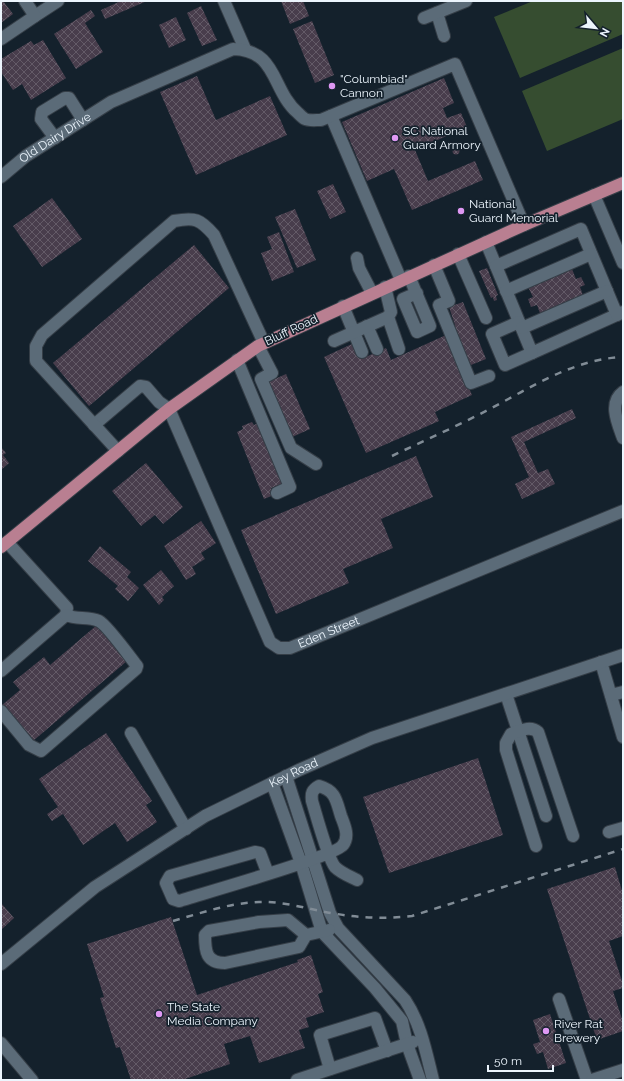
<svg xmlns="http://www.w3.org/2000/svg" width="624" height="1081" font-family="Raleway,sans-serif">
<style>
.green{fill:#364d30}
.building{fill:url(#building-cross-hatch)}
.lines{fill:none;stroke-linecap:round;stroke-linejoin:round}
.minor-casing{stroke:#353e47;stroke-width:14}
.major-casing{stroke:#353e47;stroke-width:14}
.minor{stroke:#5b6b78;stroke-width:12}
.major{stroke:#b97f91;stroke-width:12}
.rail{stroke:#818c96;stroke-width:2.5;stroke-dasharray:7 7;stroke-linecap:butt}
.poi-dot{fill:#de98f3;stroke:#14212c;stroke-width:1.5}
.labels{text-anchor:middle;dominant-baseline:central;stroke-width:3.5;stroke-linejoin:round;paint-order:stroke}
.poi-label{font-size:12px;fill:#ecf5fd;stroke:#14212c;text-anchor:start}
.street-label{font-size:12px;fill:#ecf5fd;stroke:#14212c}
</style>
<defs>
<pattern id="building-cross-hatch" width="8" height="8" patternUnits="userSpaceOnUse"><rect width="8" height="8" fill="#483d4c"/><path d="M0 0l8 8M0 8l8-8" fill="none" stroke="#635a67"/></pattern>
</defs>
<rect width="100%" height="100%" fill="#14212c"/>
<g class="green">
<polygon points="533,1 623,1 623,34 520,78 494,17"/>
<polygon points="623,48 623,119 547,151 522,91"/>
</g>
<g class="building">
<polygon points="1,1 3,1 13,14 1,23"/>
<polygon points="121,1 147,1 105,19 101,10"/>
<polygon points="281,1 303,1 309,16 290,24"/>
<polygon points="201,6 217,40 202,46 187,13"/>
<polygon points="91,10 95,16 85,23 103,52 76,69 54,34"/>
<polygon points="176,17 186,40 169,48 159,25"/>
<polygon points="312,21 334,75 315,83 293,29"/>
<polygon points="43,40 66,78 31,100 22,84 13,90 1,72 1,59 31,41 34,45"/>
<polygon points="197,76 216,120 270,96 287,135 196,175 160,92"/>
<polygon points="444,78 454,103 443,108 447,118 461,113 467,127 415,150 428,181 475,161 483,180 412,210 394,169 367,181 342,122"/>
<circle cx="456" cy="151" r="3.5"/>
<polygon points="333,184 346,212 330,219 317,191"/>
<polygon points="52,198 82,239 42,267 13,226"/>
<polygon points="295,209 316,260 297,268 275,217"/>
<polygon points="279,232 294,272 272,281 261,253 272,249 267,237"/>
<polygon points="194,245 229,288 89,406 53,363"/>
<polygon points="487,268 498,295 496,296 497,300 494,301 493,297 491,298 479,271"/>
<polygon points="572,269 576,279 581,277 585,285 580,287 584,298 541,316 537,305 531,307 528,299 533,297 528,287"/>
<polygon points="463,302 486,359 466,367 450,327 455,325 449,307"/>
<polygon points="446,335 472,395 435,412 439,421 366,453 324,357 354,343 361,359 386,348 391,360"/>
<polygon points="286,374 310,429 290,438 266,383"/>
<polygon points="572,409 576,418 524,442 538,473 548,469 555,484 522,499 515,484 529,477 511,437"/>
<polygon points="252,422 254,425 260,422 285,483 271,488 274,495 264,499 237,432 243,429 242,426"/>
<polygon points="1,447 6,453 3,455 9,463 1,470"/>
<polygon points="416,456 433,497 381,519 393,548 343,569 349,583 276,614 241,530"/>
<polygon points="146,463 183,507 163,524 155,515 141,526 112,491"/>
<polygon points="201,521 216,543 201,553 205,559 192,567 196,574 186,580 164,546"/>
<polygon points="100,546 131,572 127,577 139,588 128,601 115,589 118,586 88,561"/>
<polygon points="161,570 174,586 162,597 164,600 159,605 143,585"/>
<polygon points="97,625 127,661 33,741 2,705 20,690 13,682 44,657 50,665"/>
<polygon points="106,733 152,801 146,805 157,822 127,842 115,823 83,845 63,814 52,821 47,814 58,807 39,779"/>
<polygon points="478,758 503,835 389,873 363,797"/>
<polygon points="615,867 623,894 623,936 609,941 623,984 623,988 613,991 623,1022 623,1031 597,1040 547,889"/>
<polygon points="1,903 14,918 1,930"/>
<polygon points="171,917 197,995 298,962 297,960 311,955 323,992 318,994 324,1012 306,1018 309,1027 299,1030 305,1048 259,1063 250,1036 224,1044 230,1064 182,1080 131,1080 120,1047 116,1048 100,998 104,997 87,944"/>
<polygon points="550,1014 566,1063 548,1069 543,1052 537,1054 533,1044 540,1042 533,1020"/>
</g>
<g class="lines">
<defs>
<g id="minor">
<polyline points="224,1 245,49"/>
<polyline points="437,13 444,36"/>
<polyline points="35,16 58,1"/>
<polyline points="424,18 466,1"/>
<polyline points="1,39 35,16 25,1"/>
<polyline points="331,116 401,280"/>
<polyline points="55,138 41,119 42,112 65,98 69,98 83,120"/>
<path id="s1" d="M1,177L26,156L111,102L233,49C278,50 271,90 298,113C300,115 303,118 305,119C309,121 316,120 321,120L455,64L524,225"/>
<polyline points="594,195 623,263"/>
<polyline points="486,242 532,353 623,312"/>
<polyline points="458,254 486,318"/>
<polyline points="357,258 359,268 372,293"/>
<polyline points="434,265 449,301 439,305 471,383 489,376"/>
<polyline points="496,266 581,229 617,315"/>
<polyline points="409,276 430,326 417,332 403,299 417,293"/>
<polyline points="385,287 391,312 388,317 399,349"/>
<polyline points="506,291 591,254"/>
<polyline points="343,306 362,352"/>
<polyline points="519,322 492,334 505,365 532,353"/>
<polyline points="367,326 377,349"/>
<polyline points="522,328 607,291"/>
<polyline points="334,341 388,317"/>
<polyline points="258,346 272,373 261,379 291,448 316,464"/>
<polyline points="237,360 290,487 277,493"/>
<path d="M623,392C608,403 618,424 623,438"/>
<path id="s2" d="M94,425L140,386L146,387L159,402L169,409L270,642L279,648H290L623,511"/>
<path d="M118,451L36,361V346L42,335L174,221C195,217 200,219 214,235L264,343"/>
<polyline points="601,662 623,737"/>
<polyline points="1,671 66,615 67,608 7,542"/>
<polyline points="506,694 546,816"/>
<polyline points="611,695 623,692"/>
<path d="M1,711L29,745L41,751L136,669L137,666C130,657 107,625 99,621C88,616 77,620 66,615"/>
<polyline points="131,733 186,829"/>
<path d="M286,776L330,913L338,928L405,1000C421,1024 426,1052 433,1080"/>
<polyline points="272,783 301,863 322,932 375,988 402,1021 407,1044 420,1080"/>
<polyline points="609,832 623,828"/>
<path d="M536,846L506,750V743L511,734C520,731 530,725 538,732L573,836"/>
<path d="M268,874L260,853L255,852L170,876L166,883L173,899L179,901C201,894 336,856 343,845C350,836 344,824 341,816C336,800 336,791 319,786C312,790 311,793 312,801C316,814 328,859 335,867C341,873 349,876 357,880"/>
<path d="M306,935L288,920L259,922L209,931L205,935C205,951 206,963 225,963L299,947L306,935L329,930"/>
<path id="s3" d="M1,964L95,887L205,816L299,770L372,738L623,655"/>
<polyline points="559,999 587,1080"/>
<polyline points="1,1043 32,1080"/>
<polyline points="330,1069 320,1035 375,1018 387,1051"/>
<polyline points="297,1080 413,1042"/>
<polyline points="592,1080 623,1070"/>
</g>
<polyline id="major" points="1,547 169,409 258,346 524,225 623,183"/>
</defs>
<use href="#minor" class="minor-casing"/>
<use href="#major" class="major-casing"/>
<use href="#minor" class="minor"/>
<use href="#major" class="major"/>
<g class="rail">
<path d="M392,456C421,442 451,429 480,414C526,391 571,359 623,357"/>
<path d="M173,921C201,913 229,903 259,902C283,901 307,909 331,913C359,918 384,919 412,916L623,849"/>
</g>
</g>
<g class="poi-dot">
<circle cx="332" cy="86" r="4"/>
<circle cx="395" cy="138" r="4"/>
<circle cx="461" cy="211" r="4"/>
<circle cx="159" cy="1014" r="4"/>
<circle cx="546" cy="1031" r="4"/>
</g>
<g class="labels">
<g class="poi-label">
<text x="340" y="79">"Columbiad"<tspan x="340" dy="14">Cannon</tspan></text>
<text x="403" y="131">SC National<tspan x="403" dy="14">Guard Armory</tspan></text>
<text x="469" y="204">National<tspan x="469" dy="14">Guard Memorial</tspan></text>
<text x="167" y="1007">The State<tspan x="167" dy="14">Media Company</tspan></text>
<text x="554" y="1024">River Rat<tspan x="554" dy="14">Brewery</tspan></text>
</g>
<g class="street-label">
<text stroke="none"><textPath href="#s1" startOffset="67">Old Dairy Drive</textPath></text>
<text transform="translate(291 330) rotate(-25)">Bluff Road</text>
<text stroke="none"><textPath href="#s2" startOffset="416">Eden Street</textPath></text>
<text stroke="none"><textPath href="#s3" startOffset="351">Key Road</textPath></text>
</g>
</g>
<rect width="624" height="1081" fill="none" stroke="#ecf5fd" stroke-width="4"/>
<g transform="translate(596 28) rotate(118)" stroke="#14212c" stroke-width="3" paint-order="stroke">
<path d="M0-3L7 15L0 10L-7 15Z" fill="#ecf5fd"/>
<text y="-6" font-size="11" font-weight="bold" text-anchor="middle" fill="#ecf5fd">N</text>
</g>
<path d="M488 1065v6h65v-6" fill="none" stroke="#ecf5fd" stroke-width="2"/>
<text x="494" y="1065" font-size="12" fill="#ecf5fd" stroke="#14212c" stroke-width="3" paint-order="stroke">50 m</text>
</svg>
